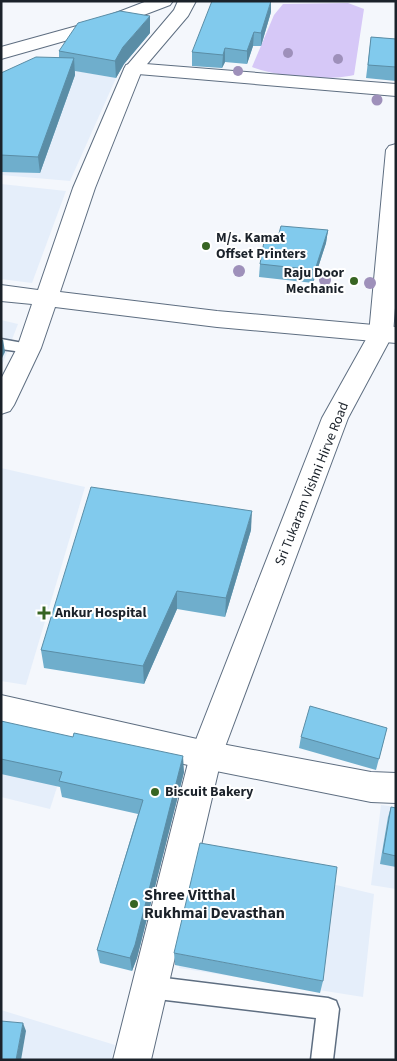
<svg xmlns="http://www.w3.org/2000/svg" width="397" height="1061" font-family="'Source Sans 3',sans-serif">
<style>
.built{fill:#e5eefa}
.green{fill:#d6c8f7}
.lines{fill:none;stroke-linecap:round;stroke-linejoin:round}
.lane-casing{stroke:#5e6e81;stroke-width:3}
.street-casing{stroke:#5e6e81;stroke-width:2}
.secondary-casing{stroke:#5e6e81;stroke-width:2}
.lane{fill:#fff;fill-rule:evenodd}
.street{fill:#fff;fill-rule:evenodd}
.secondary{fill:#fff;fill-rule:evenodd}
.tree{fill:#9e90ba}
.wall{fill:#6faecc}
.shaded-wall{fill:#5a8da6}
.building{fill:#81caed;stroke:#5a8da6}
.poi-dot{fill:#376422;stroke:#fff;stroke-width:2}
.labels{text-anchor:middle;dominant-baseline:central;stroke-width:4;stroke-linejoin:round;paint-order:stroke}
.poi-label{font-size:14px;font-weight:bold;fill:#1b222a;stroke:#fff;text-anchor:start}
.street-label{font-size:14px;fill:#1b222a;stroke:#fff}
.near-poi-label{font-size:16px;font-weight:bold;fill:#1b222a;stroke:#fff;text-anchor:start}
</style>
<rect width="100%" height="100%" fill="#f4f7fc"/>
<g class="built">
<polygon points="60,68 116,78 70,181 1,175 1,74"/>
<polygon points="1,184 66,191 32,283 1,279"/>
<polygon points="1,320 18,324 1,368"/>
<polygon points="1,468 85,487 26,685 1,681"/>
<polygon points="1,730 71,743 50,809 1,797"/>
<polygon points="381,805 396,807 396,889 371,885"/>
<polygon points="201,853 374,894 363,997 179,968"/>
<polygon points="1,1010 115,1045 111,1060 1,1060"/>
</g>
<path class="green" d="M348,3L364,9L354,75C328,81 277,77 252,67L274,15L283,4Z"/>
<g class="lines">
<defs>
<g id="lane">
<polygon points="1,339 34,345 36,348 34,351 29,353 1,349"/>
<polygon points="149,976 328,998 336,1001 339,1009 333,1060 311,1060 316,1018 149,998 141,995 138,987 141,979"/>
</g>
<g id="street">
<polygon points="133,63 396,84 396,96 126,73 124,69 126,65"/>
<polygon points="396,144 396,295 393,334 348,418 222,755 151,1060 113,1060 190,755 322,418 369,334 386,150 389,146"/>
</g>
<g id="secondary">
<polygon points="147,1 173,1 170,5 107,29 1,59 1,47 95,21"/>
<polygon points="178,1 196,1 188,16 142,70 95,188 60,292 217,311 396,327 396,343 217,327 55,307 41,348 14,405 10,411 1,414 1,379 17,348 32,304 1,301 1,285 38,290 73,188 124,69 174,10"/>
<polygon points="1,695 206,741 371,772 396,773 396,803 371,802 206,769 1,723"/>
</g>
</defs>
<use href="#lane" class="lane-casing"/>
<use href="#street" class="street-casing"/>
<use href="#secondary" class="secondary-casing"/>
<use href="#lane" class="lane"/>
<use href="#street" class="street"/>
<use href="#secondary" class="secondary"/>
</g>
<g class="tree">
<circle cx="288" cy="53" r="5"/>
<circle cx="338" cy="59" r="5"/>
<circle cx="238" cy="71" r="5"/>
<circle cx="377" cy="100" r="5.5"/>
<circle cx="239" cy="271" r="6"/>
<circle cx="325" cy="280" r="6"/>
<circle cx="370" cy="283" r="6"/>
</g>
<g class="wall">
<polygon points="271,12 261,46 253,46 247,64 225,62 222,68 192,66 192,52"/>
<polygon points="150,33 124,64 116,78 75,71 75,75 40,173 1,172 1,73 59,58 59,51"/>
<polygon points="371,37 396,39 396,81 366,78"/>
<polygon points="328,230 326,243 313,283 259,277 260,264"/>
<polygon points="251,530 225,617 177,609 144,684 44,668 41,650"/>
<polygon points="1,721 184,772 137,958 132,971 100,963 97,950 138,814 62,797 60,787 1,774"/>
<polygon points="387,728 376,770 299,748 301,737"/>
<polygon points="391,807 396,808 396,867 380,864 388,817"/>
<polygon points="174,953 323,981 320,993 175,965"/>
</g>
<g class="shaded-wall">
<polygon points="271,1 271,12 261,46 261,33"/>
<polygon points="150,16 150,33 124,64 116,78 115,61 123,47"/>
<polygon points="254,32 253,46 247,64 247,51"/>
<polygon points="225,48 225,62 222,68 223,55"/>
<polygon points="74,58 75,75 40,173 38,157"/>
<polygon points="328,230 326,243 313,283 315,270"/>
<polygon points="3,339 5,352 1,360 1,342"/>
<polygon points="252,511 251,530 225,617 226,598"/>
<polygon points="177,591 177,609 144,684 143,666"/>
<polygon points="183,756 184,772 137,958 132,971 130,958"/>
<polygon points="23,1023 26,1031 21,1060 16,1060"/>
</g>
<g class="building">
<polygon points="212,1 271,1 261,33 254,32 247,51 225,48 223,55 192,52"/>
<polygon points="120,11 150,16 123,47 115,61 59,51 78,23"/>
<polygon points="371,37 396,39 396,67 368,65"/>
<polygon points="36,57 74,58 38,157 1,155 1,73"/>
<polygon points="281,226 328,230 315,270 260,264 265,236 278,237"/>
<polygon points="91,487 252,511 226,598 177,591 143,666 41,650"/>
<polygon points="310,706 387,728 379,759 301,737"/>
<polygon points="1,721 73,737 74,733 183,756 135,945 130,958 97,950 143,800 59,781 62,772 1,759"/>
<polygon points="391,807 396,808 396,856 383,853"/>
<polygon points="200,843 337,867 323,981 174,953"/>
<polygon points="1,1021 23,1023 16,1060 1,1060"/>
</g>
<g class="poi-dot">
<circle cx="206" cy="246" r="5"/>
<circle cx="354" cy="281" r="5"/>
<path d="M41.5 605.5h5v5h5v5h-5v5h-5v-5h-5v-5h5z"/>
<circle cx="155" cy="792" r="5"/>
<circle cx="134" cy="904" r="5"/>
</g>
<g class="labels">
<g class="poi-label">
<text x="216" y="238">M/s. Kamat<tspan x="216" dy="16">Offset Printers</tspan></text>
<text x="344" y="273" text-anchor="end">Raju Door<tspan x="344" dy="16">Mechanic</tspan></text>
<text x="55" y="613">Ankur Hospital</text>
<text x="165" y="792">Biscuit Bakery</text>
</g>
<g class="street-label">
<text transform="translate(312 484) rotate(-68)">Sri Tukaram Vishni Hirve Road</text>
</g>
<g class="near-poi-label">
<text x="144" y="895">Shree Vitthal<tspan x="144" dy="18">Rukhmai Devasthan</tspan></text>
</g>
</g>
<rect width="397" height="1061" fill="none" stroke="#1b222a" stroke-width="5"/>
</svg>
